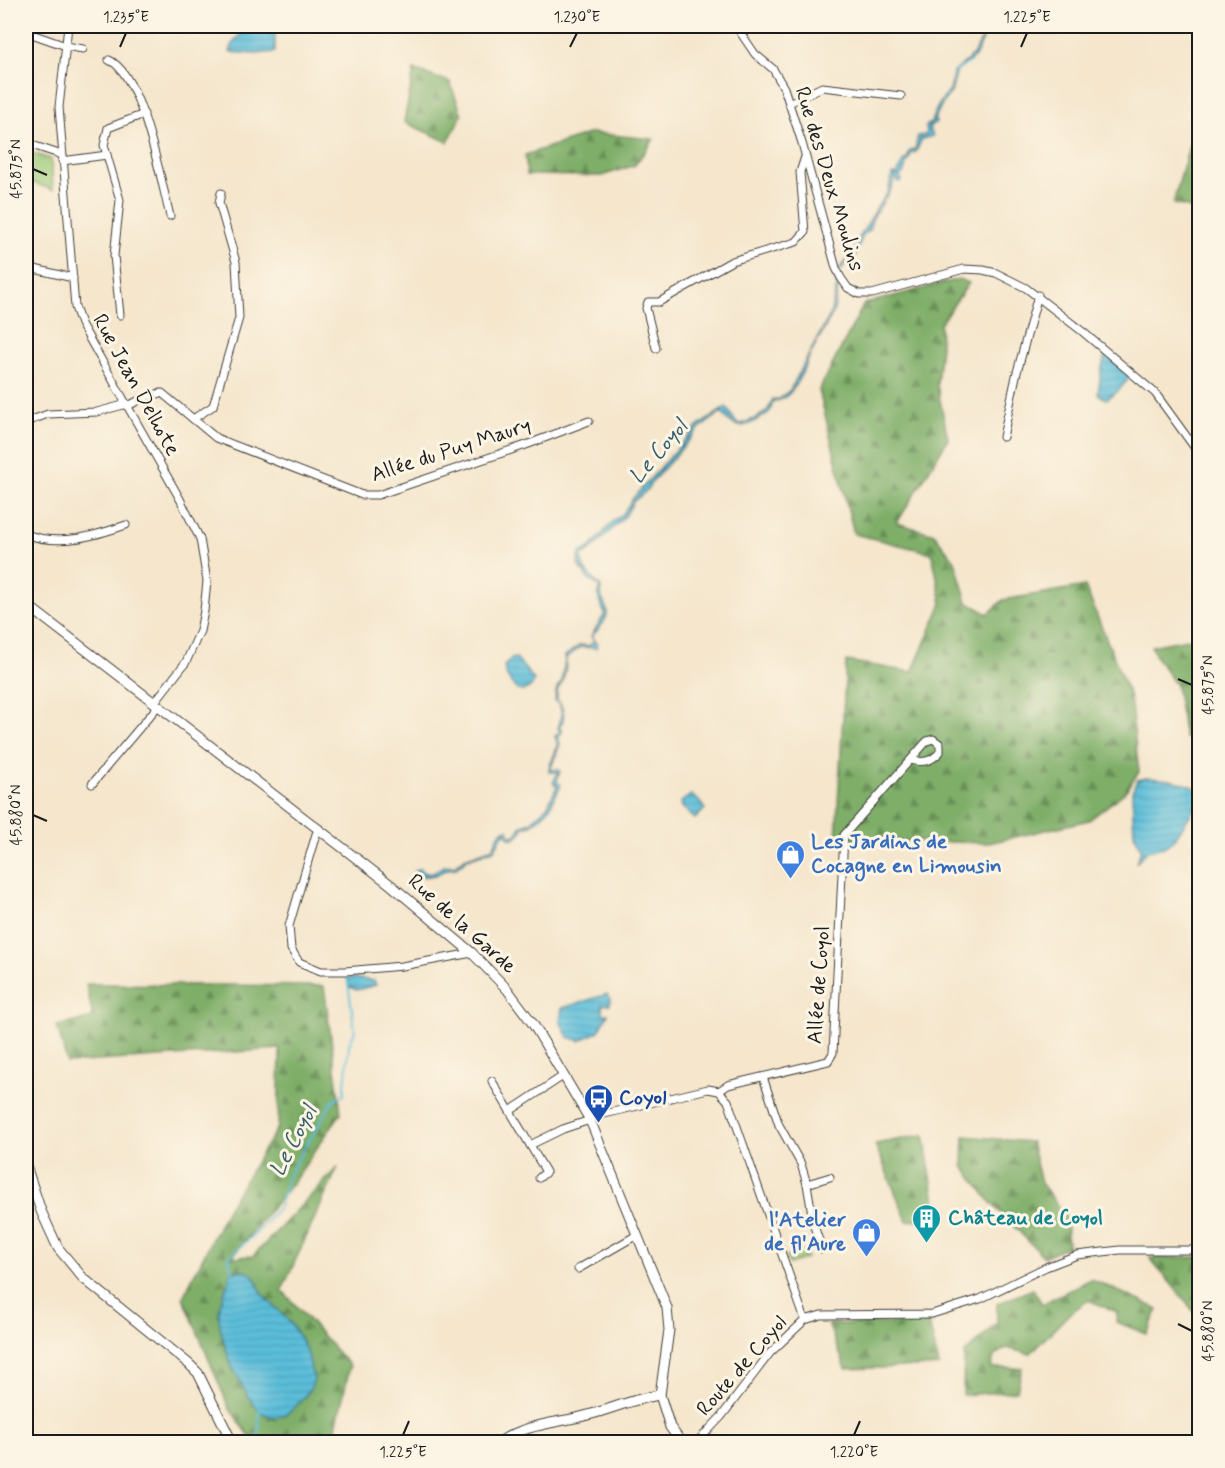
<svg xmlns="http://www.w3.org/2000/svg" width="1225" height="1468" font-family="Mynerve,sans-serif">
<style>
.grass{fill:url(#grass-tufts);stroke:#5c734a;stroke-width:1.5}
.forest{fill:url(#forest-firs);stroke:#4d6542;stroke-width:1.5}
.water{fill:url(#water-rules);stroke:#3c6d7b;stroke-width:1.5}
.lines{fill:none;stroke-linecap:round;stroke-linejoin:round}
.stream{stroke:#5cbeda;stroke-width:2}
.street-casing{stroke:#3d3a36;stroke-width:9}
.secondary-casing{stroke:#3d3a36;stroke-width:11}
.street{stroke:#fff;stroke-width:7}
.secondary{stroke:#fff;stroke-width:9}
.ticks{fill:none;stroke:#1c1c1c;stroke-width:2}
.labels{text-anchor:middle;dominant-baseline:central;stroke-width:6;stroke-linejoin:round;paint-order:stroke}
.street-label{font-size:21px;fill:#1c1c1c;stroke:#fcf5e5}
.shop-label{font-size:21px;font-weight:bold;fill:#366cbe;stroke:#fcf5e5;text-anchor:start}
.transit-label{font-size:21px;font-weight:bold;fill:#164399;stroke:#fcf5e5;text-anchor:start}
.culture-label{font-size:21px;font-weight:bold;fill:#0d838f;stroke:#fcf5e5;text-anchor:start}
.water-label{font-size:22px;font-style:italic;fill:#365d68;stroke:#fcf5e5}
.neatline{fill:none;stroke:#1c1c1c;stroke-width:2}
.ticks-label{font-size:15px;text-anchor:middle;fill:#1c1c1c}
</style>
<defs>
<pattern id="grass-tufts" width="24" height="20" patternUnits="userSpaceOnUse" patternTransform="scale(1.5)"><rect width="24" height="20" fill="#9dca78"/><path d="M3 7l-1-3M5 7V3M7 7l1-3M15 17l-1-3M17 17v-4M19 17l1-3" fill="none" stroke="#87ad67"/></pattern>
<pattern id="forest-firs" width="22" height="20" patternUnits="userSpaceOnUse" patternTransform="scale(1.5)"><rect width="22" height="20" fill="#7eae68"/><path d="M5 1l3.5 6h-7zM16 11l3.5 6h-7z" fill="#668d55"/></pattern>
<pattern id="water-rules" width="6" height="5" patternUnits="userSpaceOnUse" patternTransform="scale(1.5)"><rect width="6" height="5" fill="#5cbeda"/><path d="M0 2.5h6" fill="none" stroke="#4fa3ba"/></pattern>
</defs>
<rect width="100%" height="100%" fill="#fcf5e5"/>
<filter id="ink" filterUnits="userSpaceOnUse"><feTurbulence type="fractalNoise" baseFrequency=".0167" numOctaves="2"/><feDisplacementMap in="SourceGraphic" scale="12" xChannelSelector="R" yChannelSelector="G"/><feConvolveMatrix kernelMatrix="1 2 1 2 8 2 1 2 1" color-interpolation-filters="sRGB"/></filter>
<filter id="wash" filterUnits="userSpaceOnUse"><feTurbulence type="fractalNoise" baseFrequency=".008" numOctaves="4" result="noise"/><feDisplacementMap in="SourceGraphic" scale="24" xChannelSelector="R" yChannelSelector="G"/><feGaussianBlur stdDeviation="1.35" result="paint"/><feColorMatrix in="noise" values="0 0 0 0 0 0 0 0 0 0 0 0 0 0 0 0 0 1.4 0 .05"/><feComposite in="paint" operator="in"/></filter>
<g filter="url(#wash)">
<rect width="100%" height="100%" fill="#f5e6cc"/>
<g class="grass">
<polygon points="26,151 51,159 53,190 26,180"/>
<polygon points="804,1251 807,1258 789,1264 786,1257"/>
</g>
<g class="forest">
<polygon points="414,70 450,82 462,115 448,142 404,122"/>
<polygon points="1199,110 1200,110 1199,210 1173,204"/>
<polygon points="591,133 654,139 635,165 602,176 527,175 525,155"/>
<polygon points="959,279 969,283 940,324 941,346 937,385 948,439 897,523 934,534 955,561 967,602 988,614 1003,600 1085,586 1130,697 1139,772 1124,793 1089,820 989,843 836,839 846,661 912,672 942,603 932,553 854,534 819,390 864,304"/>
<polygon points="1187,639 1199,644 1200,737 1185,738 1176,685 1158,660 1151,646"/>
<polygon points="86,984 324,986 341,1113 294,1181 232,1257 253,1256 338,1167 282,1290 350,1366 335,1432 341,1442 254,1442 229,1408 183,1297 227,1209 278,1127 280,1049 67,1063 57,1026 93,1018"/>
<polygon points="924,1135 938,1219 907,1221 875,1144"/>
<polygon points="964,1136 1031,1142 1041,1183 1066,1216 1068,1246 1044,1257 992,1204 963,1166"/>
<polygon points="1199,1257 1200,1257 1199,1318 1150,1258"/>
<polygon points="1091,1279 1158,1309 1147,1334 1116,1322 1117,1312 1088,1300 1067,1316 1030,1354 1006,1348 994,1356 991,1368 1022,1368 1017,1391 963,1395 964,1354 997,1323 997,1304 1033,1289 1042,1304"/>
<polygon points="929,1322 939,1366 846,1369 828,1324"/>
</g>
<g class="water">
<polygon points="247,26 275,26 275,52 256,54 230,52 233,43"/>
<path d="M991,26H995L993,31L985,35L975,57L957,70L951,93C943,99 939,111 934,120L936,122L929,127L933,136L922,139L916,152L911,153L909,161L906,163L904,172L900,176L902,181L898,182L894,176C895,195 869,213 870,230L863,235L855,257L849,259L840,271L839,269L855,248L854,246L874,213L876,208L888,192L892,174L897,175L903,161L907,159L909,152L912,149L915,150L918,136L925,135L927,133L926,126L931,123C933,114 942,97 950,91L953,72L968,60L970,56L973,55L984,35L983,28L986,27L987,29Z"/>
<path d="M835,275L840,287C835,293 836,304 833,313C827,325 819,337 813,349C805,364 794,403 773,401C772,404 772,408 770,411C766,416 746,427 740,426C733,426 724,417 722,412L699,429L651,483L646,491L633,502L626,515L589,552L581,557L584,569L601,587C600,602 605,601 607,611C608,619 598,630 593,635V639L598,644L596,648L581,647L566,658C567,667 564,673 563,682C557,688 557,692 557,700C564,706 566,719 560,726L562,732L558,737L560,744L551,768L552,770L558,769L560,771L557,782L561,785L549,809L533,824L524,827L518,836L512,839L509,838L505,831L494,850L467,859L456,868C445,868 447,870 437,874C430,877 420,876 413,877L415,870L419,869C433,879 433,869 445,866C449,865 452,866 455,866L465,858L493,848L501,831L508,829L510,836L516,835L522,825L531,822L547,807L557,786L553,783L558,772H549V768L558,745L555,736L560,732L558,728C561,718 565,709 555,701C556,693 555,687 562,682C562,672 565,666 565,656L580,645L588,646L594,642L591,636L605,614L599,600V586L588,579L578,564L580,553L591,547L614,520L623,514L633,498L697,427L726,407L737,424C744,424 764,416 769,408C770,405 771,402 773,399H779L790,390L830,315L837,286Z"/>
<polygon points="1105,355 1131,376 1117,392 1106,399 1098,394 1101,371"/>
<polygon points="516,658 534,680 532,686 523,691 517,690 507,677 504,666 511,659"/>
<path d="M1145,778C1164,779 1183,780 1199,790V801L1174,840L1164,847L1147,851L1136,863L1141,849L1134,834L1132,792L1137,780Z"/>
<polygon points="691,795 698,800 705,809 695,819 682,807 681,802"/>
<polygon points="354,978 374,981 376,985 357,990 349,987 348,979"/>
<polygon points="607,994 611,999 610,1004 602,1005 603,1014 608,1014 599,1031 580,1041 568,1037 560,1021 562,1008"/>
<path d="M242,1270L252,1274L264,1296L288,1320L300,1338L308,1354L312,1374L314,1376C314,1387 306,1395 299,1403C271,1434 252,1408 240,1381C238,1376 235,1373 233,1369C228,1356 219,1329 219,1316C218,1301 229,1285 231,1272Z"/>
</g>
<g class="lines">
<g class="stream">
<polyline points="955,72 970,62"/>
<polyline points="233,1273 228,1258 259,1230 279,1207 289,1174 334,1099 344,1095 349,1045 355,1031 347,977"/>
<polyline points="258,1442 260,1409"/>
</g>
</g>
</g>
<g filter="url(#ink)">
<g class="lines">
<defs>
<g id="street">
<polyline points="68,26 59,107 75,307 81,324 180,499 200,539 207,581 204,611 200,631 186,662 154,703"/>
<polyline points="736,26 755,54 773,69 784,88 802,143 836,268 841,278 848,288 859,294 872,294 964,269 983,270 996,273 1026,288 1083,332 1155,393 1200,455"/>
<polyline points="26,32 66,46 83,49"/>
<path d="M109,60C142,74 161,182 170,216"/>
<polyline points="789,103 822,87 901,96"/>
<polyline points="26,143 62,155"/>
<polyline points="62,161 107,155"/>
<polyline points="26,267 73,278"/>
<polyline points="120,315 114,256 120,200 104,145 108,128 144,114"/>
<polyline points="656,348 646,308 648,302 659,302 732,261 796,242 805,232 800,172 805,157"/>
<polyline points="128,406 147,396 162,393 216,438 362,495 378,495 526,445 589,421"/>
<polyline points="193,419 213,406 239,318 236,262 219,203 221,193"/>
<polyline points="26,422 48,414 97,412 127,404"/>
<polyline points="1003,437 1016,376 1038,295"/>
<path d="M26,534C59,547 94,536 126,525"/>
<polyline points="92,784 158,706"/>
<polyline points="320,829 316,834 289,926 291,949 299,962 321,971 345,971 402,966 472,953"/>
<polyline points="763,1077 779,1125 801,1164 807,1184 814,1226 822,1249"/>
<polyline points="492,1081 546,1172 539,1178"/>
<polyline points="719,1091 728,1101 805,1320"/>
<polyline points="510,1111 563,1076"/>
<path d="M588,1118L708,1089L719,1091L728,1085L828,1061L833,1053L844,835L927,741L933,739L940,744V752C931,762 923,763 911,760"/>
<polyline points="530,1145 563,1129 590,1120"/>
<polyline points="807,1184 830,1177"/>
<polyline points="578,1269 637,1235"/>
<polyline points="697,1442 721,1417 770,1353 805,1320 821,1315 932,1314 980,1299 1046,1267 1077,1255 1120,1250 1200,1250"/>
</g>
<g id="secondary">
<polyline points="26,604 391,885 472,953 507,989 533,1024 590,1120 661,1293 667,1308 669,1330 660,1395 670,1427 681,1442"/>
<polyline points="26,1166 41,1211 58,1248 83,1278 189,1364 198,1373 232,1442"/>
<path d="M500,1442C524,1424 559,1423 588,1415C612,1409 635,1398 660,1395"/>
</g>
</defs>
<use href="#street" class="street-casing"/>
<use href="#secondary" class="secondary-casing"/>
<use href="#street" class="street"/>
<use href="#secondary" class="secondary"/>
</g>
</g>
<path class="ticks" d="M120,47L126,33M570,47L577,33M1021,47L1027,33M33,169L47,175M1178,679L1192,685M33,815L47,821M1178,1324L1192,1331M403,1435L409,1421M854,1435L860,1421"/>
<defs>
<symbol id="shop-pin" viewBox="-11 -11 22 30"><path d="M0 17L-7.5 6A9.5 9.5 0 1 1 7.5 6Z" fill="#3f7fe0" stroke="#fcf5e5"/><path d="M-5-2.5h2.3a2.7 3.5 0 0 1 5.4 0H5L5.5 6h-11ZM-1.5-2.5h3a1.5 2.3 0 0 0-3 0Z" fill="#fff"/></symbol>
<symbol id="bus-pin" viewBox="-11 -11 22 30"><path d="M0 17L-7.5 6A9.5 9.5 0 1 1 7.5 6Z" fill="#1a4fb4" stroke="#fcf5e5"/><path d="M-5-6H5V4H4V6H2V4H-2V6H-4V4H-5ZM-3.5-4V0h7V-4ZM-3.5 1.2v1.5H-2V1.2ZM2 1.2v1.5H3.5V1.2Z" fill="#fff"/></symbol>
<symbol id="building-pin" viewBox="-11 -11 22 30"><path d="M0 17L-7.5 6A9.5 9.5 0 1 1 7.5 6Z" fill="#0f9aa8" stroke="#fcf5e5"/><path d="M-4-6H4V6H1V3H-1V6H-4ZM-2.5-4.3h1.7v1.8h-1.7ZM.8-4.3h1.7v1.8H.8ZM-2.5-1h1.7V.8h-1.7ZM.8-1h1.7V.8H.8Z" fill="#fff"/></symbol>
</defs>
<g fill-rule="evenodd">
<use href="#shop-pin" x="774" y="838" width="33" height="45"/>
<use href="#bus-pin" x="582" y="1082" width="33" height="45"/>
<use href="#building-pin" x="910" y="1202" width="33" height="45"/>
<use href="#shop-pin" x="850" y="1216" width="33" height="45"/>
</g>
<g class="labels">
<g class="street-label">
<text transform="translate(829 179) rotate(73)">Rue des Deux Moulins</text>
<text transform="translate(136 385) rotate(61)">Rue Jean Delhote</text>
<text transform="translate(451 450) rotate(-18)">Allée du Puy Maury</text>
<text transform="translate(462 924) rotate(42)">Rue de la Garde</text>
<text transform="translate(819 985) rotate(-86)">Allée de Coyol</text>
<text transform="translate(742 1366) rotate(-49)">Route de Coyol</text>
</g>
<g class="shop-label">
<text x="811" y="842">Les Jardins de<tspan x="811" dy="24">Cocagne en Limousin</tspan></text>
<text x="846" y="1220" text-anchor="end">l'Atelier<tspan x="846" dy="24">de fl'Aure</tspan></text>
</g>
<g class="transit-label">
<text x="619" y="1098">Coyol</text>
</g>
<g class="culture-label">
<text x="948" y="1218">Château de Coyol</text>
</g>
<g class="water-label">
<text transform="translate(659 452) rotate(-49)">Le Coyol</text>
<text transform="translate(294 1141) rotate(-62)">Le Coyol</text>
</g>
</g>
<rect width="1225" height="1468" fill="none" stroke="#fcf5e5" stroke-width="66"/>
<rect x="33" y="33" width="1159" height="1402" class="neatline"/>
<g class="ticks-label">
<text x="126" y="22">1.235°E</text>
<text x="577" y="22">1.230°E</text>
<text x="1027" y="22">1.225°E</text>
<text transform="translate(16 169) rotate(-90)" y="5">45.875°N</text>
<text transform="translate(1208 685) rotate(-90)" y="5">45.875°N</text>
<text transform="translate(16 815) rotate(-90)" y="5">45.880°N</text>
<text transform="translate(1208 1331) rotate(-90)" y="5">45.880°N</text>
<text x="403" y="1457">1.225°E</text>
<text x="854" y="1457">1.220°E</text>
</g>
</svg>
